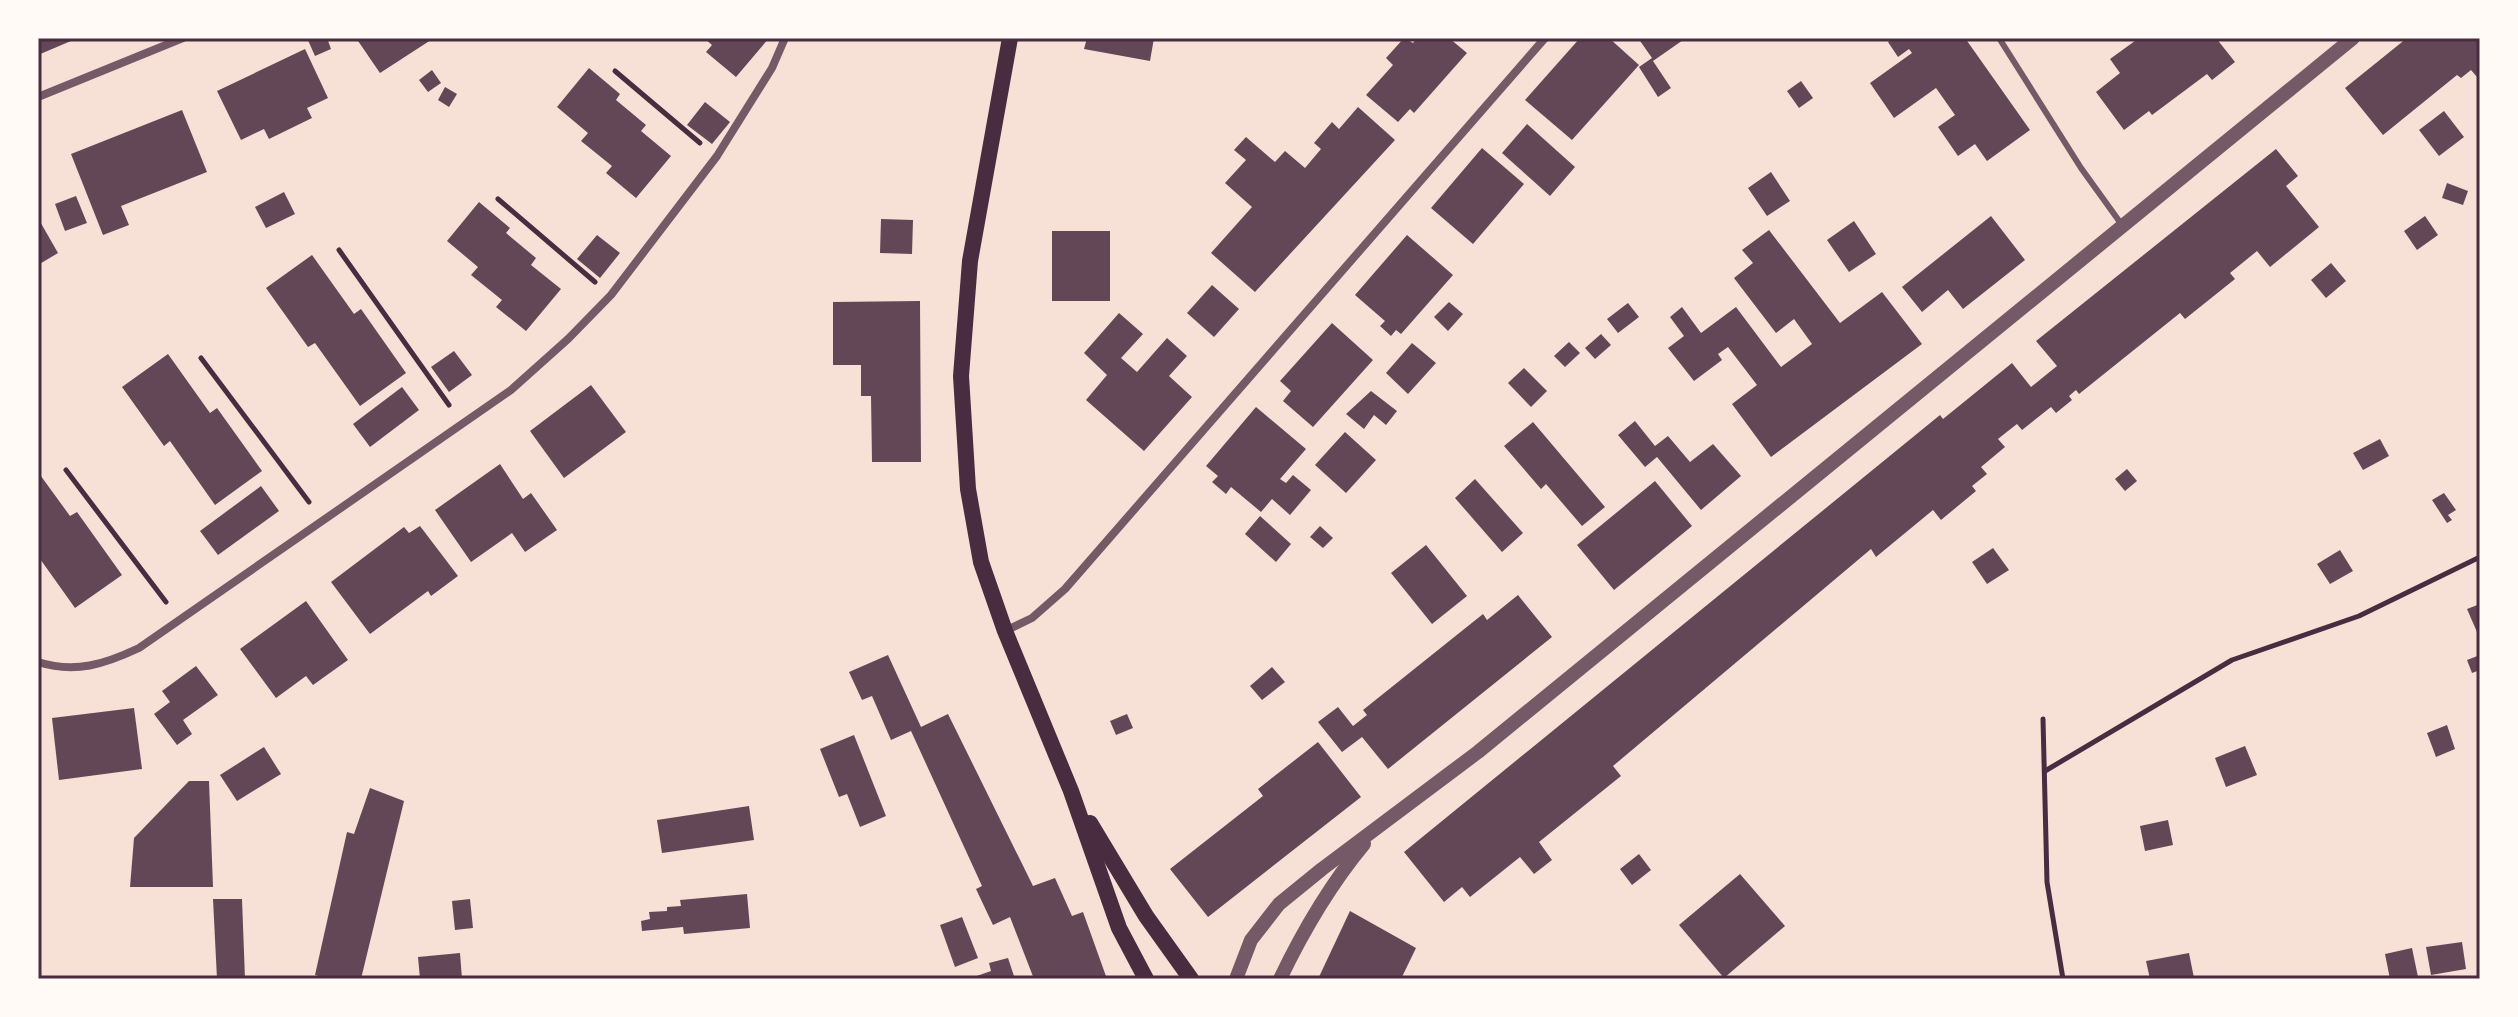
<svg xmlns="http://www.w3.org/2000/svg" width="2518" height="1017" font-family="Cabin,sans-serif">
<style>
.building{fill:#644757}
.lines{fill:none;stroke-linecap:round;stroke-linejoin:round}
.path{stroke:#4a2c40;stroke-width:5}
.service{stroke:#755966;stroke-width:6}
.minor{stroke:#755966;stroke-width:8}
.tertiary{stroke:#755966;stroke-width:14}
.secondary{stroke:#4a2c40;stroke-width:16}
.neatline{fill:none;stroke:#4a2c40;stroke-width:3}
</style>
<rect width="100%" height="100%" fill="#f7e1d7"/>
<g class="building">
<polygon points="38,38 78,38 38,55"/>
<polygon points="307,38 327,38 331,49 315,56"/>
<polygon points="356,38 434,38 380,73"/>
<polygon points="704,38 769,38 736,77 706,52 712,45"/>
<polygon points="1087,38 1154,38 1150,61 1084,49"/>
<polygon points="1404,38 1413,43 1417,38 1449,38 1467,53 1414,113 1410,109 1398,122 1366,95 1393,65 1386,58"/>
<polygon points="1580,38 1609,38 1639,65 1572,140 1525,100"/>
<polygon points="1638,38 1686,38 1653,61 1671,88 1658,97 1639,67 1652,58"/>
<polygon points="1893,38 1965,38 2030,130 1987,161 1975,144 1958,156 1938,127 1955,115 1936,88 1894,118 1870,83 1912,53 1909,49 1898,57 1888,42"/>
<polygon points="2139,38 2216,38 2235,62 2212,80 2207,74 2152,115 2149,111 2124,130 2096,92 2120,73 2110,59"/>
<polygon points="2407,38 2480,38 2480,74 2477,77 2471,70 2461,78 2457,75 2383,135 2345,88"/>
<polygon points="305,49 328,98 307,108 312,118 269,139 264,129 241,140 217,91"/>
<polygon points="589,68 620,94 616,100 646,125 641,131 671,156 636,198 606,173 612,166 581,141 588,133 557,107"/>
<polygon points="432,70 441,83 428,92 419,80"/>
<polygon points="1801,81 1813,98 1799,108 1787,91"/>
<polygon points="445,87 457,94 449,107 438,100"/>
<polygon points="705,102 730,122 712,144 687,125"/>
<polygon points="1358,107 1395,140 1255,292 1211,253 1252,207 1225,183 1246,160 1234,150 1246,137 1275,162 1285,151 1305,168 1321,149 1314,143 1332,122 1339,129"/>
<polygon points="182,110 207,172 121,206 129,225 103,235 71,154"/>
<polygon points="2444,111 2464,137 2439,156 2419,130"/>
<polygon points="1527,124 1575,167 1550,196 1502,153"/>
<polygon points="1482,148 1524,184 1473,244 1431,208"/>
<polygon points="2276,149 2298,176 2286,186 2319,227 2270,267 2257,251 2230,273 2235,279 2185,319 2180,313 2079,394 2076,390 2069,396 2072,400 2056,413 2051,407 2022,430 2017,424 2008,431 1998,439 2005,447 1981,467 1987,474 1972,486 1976,491 1941,520 1933,510 1876,557 1871,549 1613,766 1621,776 1539,842 1552,860 1534,874 1520,857 1470,897 1462,887 1444,902 1404,852 1940,415 1943,419 2012,363 2031,387 2057,366 2036,341"/>
<polygon points="1771,172 1790,201 1767,216 1748,188"/>
<polygon points="2447,183 2468,191 2463,205 2442,198"/>
<polygon points="284,192 295,214 266,228 255,207"/>
<polygon points="76,196 87,223 65,231 55,204"/>
<polygon points="479,202 510,228 506,233 536,258 531,265 561,289 526,331 496,307 502,300 471,275 478,267 447,241"/>
<polygon points="1991,216 2025,260 1963,309 1948,290 1922,312 1902,287"/>
<polygon points="2425,216 2438,235 2417,250 2404,231"/>
<polygon points="38,218 58,253 38,265"/>
<polygon points="881,219 913,220 912,254 880,253"/>
<polygon points="1854,221 1876,254 1849,272 1827,240"/>
<polygon points="1769,230 1840,323 1882,292 1922,344 1771,457 1732,404 1757,385 1728,347 1718,354 1722,360 1694,381 1668,348 1684,336 1670,317 1682,307 1701,333 1736,307 1781,367 1812,344 1794,319 1776,333 1734,278 1753,263 1742,250"/>
<rect x="1052" y="231" width="58" height="70"/>
<polygon points="597,235 620,253 600,278 577,259"/>
<polygon points="1407,235 1453,275 1401,334 1396,330 1391,336 1380,326 1385,321 1355,295"/>
<polygon points="312,255 354,314 361,309 406,373 360,406 315,343 308,347 266,288"/>
<polygon points="2331,263 2346,281 2326,298 2311,280"/>
<polygon points="1212,285 1239,309 1214,337 1187,313"/>
<polygon points="920,301 921,462 872,462 871,396 861,396 861,365 833,365 833,302"/>
<polygon points="1449,302 1463,314 1448,331 1434,317"/>
<polygon points="1628,303 1639,317 1618,333 1607,319"/>
<polygon points="1119,313 1143,334 1121,358 1137,372 1167,338 1187,356 1169,376 1192,397 1144,451 1086,400 1107,375 1084,353"/>
<polygon points="1332,323 1373,360 1313,427 1283,401 1291,391 1280,381"/>
<polygon points="1601,334 1611,345 1595,359 1585,348"/>
<polygon points="1569,342 1580,353 1565,367 1554,356"/>
<polygon points="1412,343 1436,363 1408,394 1386,373"/>
<polygon points="454,351 472,375 449,392 431,367"/>
<polygon points="168,354 210,413 217,408 262,471 215,505 170,441 164,446 122,387"/>
<polygon points="1524,368 1547,391 1531,407 1508,383"/>
<polygon points="591,385 626,432 564,478 530,431"/>
<polygon points="402,387 419,410 370,447 353,424"/>
<polygon points="1371,391 1397,411 1386,425 1374,415 1364,429 1346,414"/>
<polygon points="1256,407 1306,449 1280,479 1286,483 1293,475 1311,490 1290,515 1272,499 1261,512 1231,487 1226,494 1212,482 1218,476 1206,466"/>
<polygon points="1635,421 1655,446 1668,436 1690,462 1713,444 1741,476 1701,510 1657,457 1645,467 1618,435"/>
<polygon points="1533,422 1605,507 1582,526 1546,484 1541,489 1504,446"/>
<polygon points="1345,432 1376,460 1346,493 1315,465"/>
<polygon points="2380,439 2389,456 2363,470 2353,453"/>
<polygon points="500,464 523,499 531,493 557,530 525,552 512,533 471,562 435,510"/>
<polygon points="2127,469 2137,481 2125,491 2115,479"/>
<polygon points="38,472 70,516 77,512 122,575 75,608 38,556"/>
<polygon points="1475,479 1523,533 1502,552 1455,498"/>
<polygon points="1655,481 1692,526 1614,590 1577,545"/>
<polygon points="261,486 279,511 218,555 200,531"/>
<polygon points="2444,493 2456,510 2448,515 2452,520 2447,523 2432,500"/>
<polygon points="1260,516 1291,544 1276,562 1245,534"/>
<polygon points="420,526 458,576 431,596 428,591 370,634 331,582 404,527 409,533"/>
<polygon points="1320,526 1333,538 1323,548 1310,537"/>
<polygon points="1426,545 1467,596 1432,624 1391,573"/>
<polygon points="1993,548 2009,570 1987,584 1972,562"/>
<polygon points="2340,550 2353,571 2330,584 2317,564"/>
<polygon points="1518,595 1552,637 1388,769 1362,737 1342,752 1318,722 1338,707 1353,726 1367,715 1363,710 1483,614 1487,620"/>
<polygon points="306,601 348,660 313,685 306,676 276,698 240,649"/>
<polygon points="2480,604 2480,639 2467,609"/>
<polygon points="888,655 921,727 948,714 1033,886 1055,878 1072,916 1083,912 1107,979 1034,979 1010,917 993,925 976,889 982,886 911,731 891,740 872,696 862,700 849,672"/>
<polygon points="2480,655 2480,670 2472,673 2467,660"/>
<polygon points="196,666 218,695 183,720 192,734 177,745 154,714 170,702 162,691"/>
<polygon points="1272,667 1285,682 1262,700 1250,686"/>
<polygon points="134,708 142,769 59,780 52,718"/>
<polygon points="1127,714 1133,728 1116,735 1110,721"/>
<polygon points="2447,725 2455,749 2436,757 2427,733"/>
<polygon points="854,735 886,816 860,827 847,794 839,797 820,749"/>
<polygon points="1318,742 1361,797 1208,917 1170,869 1263,796 1258,789"/>
<polygon points="2245,746 2257,775 2226,787 2215,758"/>
<polygon points="264,747 281,774 237,801 220,775"/>
<polygon points="189,781 209,781 213,887 130,887 134,838"/>
<polygon points="370,788 404,801 361,979 328,979 315,975 347,832 354,834"/>
<polygon points="749,806 754,840 662,853 657,820"/>
<polygon points="2168,820 2173,845 2145,851 2140,826"/>
<polygon points="1639,854 1651,870 1632,885 1620,869"/>
<polygon points="1740,874 1785,926 1724,978 1679,925"/>
<polygon points="747,894 750,928 684,934 683,927 642,931 641,921 650,919 649,912 667,911 667,907 681,906 680,900"/>
<polygon points="213,899 242,899 245,979 217,979"/>
<polygon points="470,899 473,928 455,930 452,901"/>
<polygon points="1350,911 1416,948 1401,979 1318,979"/>
<polygon points="962,917 978,958 955,967 940,925"/>
<polygon points="2462,942 2466,969 2431,975 2426,947"/>
<polygon points="2412,948 2418,977 2390,979 2385,954"/>
<polygon points="460,953 462,979 420,979 418,957"/>
<polygon points="2189,953 2194,978 2150,979 2146,961"/>
<polygon points="1008,958 1015,979 968,979 991,971 989,963"/>
</g>
<g class="lines">
<g class="path">
<polyline points="615,71 700,143"/>
<polyline points="498,199 595,282"/>
<polyline points="339,250 449,405"/>
<polyline points="201,358 309,502"/>
<polyline points="66,470 166,602"/>
<polyline points="2043,719 2047,882 2063,979"/>
<polyline points="2045,771 2232,660 2359,616 2480,557"/>
</g>
<polyline class="service" points="1999,38 2081,168 2122,225"/>
<g class="minor">
<polyline points="38,97 183,38"/>
<polyline points="1005,631 1032,618 1065,589 1545,38"/>
<path d="M38,662C75,674 105,664 139,648L511,390L568,339L611,295L717,156L772,68L785,38"/>
</g>
<g class="tertiary">
<polyline points="1236,979 1251,940 1279,904 1322,869 1478,752 2353,38"/>
<path d="M1280,979C1304,929 1329,886 1364,844"/>
</g>
<g class="secondary">
<polyline points="1010,38 970,261 961,376 968,489 981,562 1005,631 1071,791 1119,928 1146,979"/>
<polyline points="1090,823 1146,916 1191,979"/>
</g>
</g>
<rect width="2518" height="1017" fill="none" stroke="#fffaf5" stroke-width="80"/>
<rect x="40" y="40" width="2438" height="937" class="neatline"/>
</svg>
